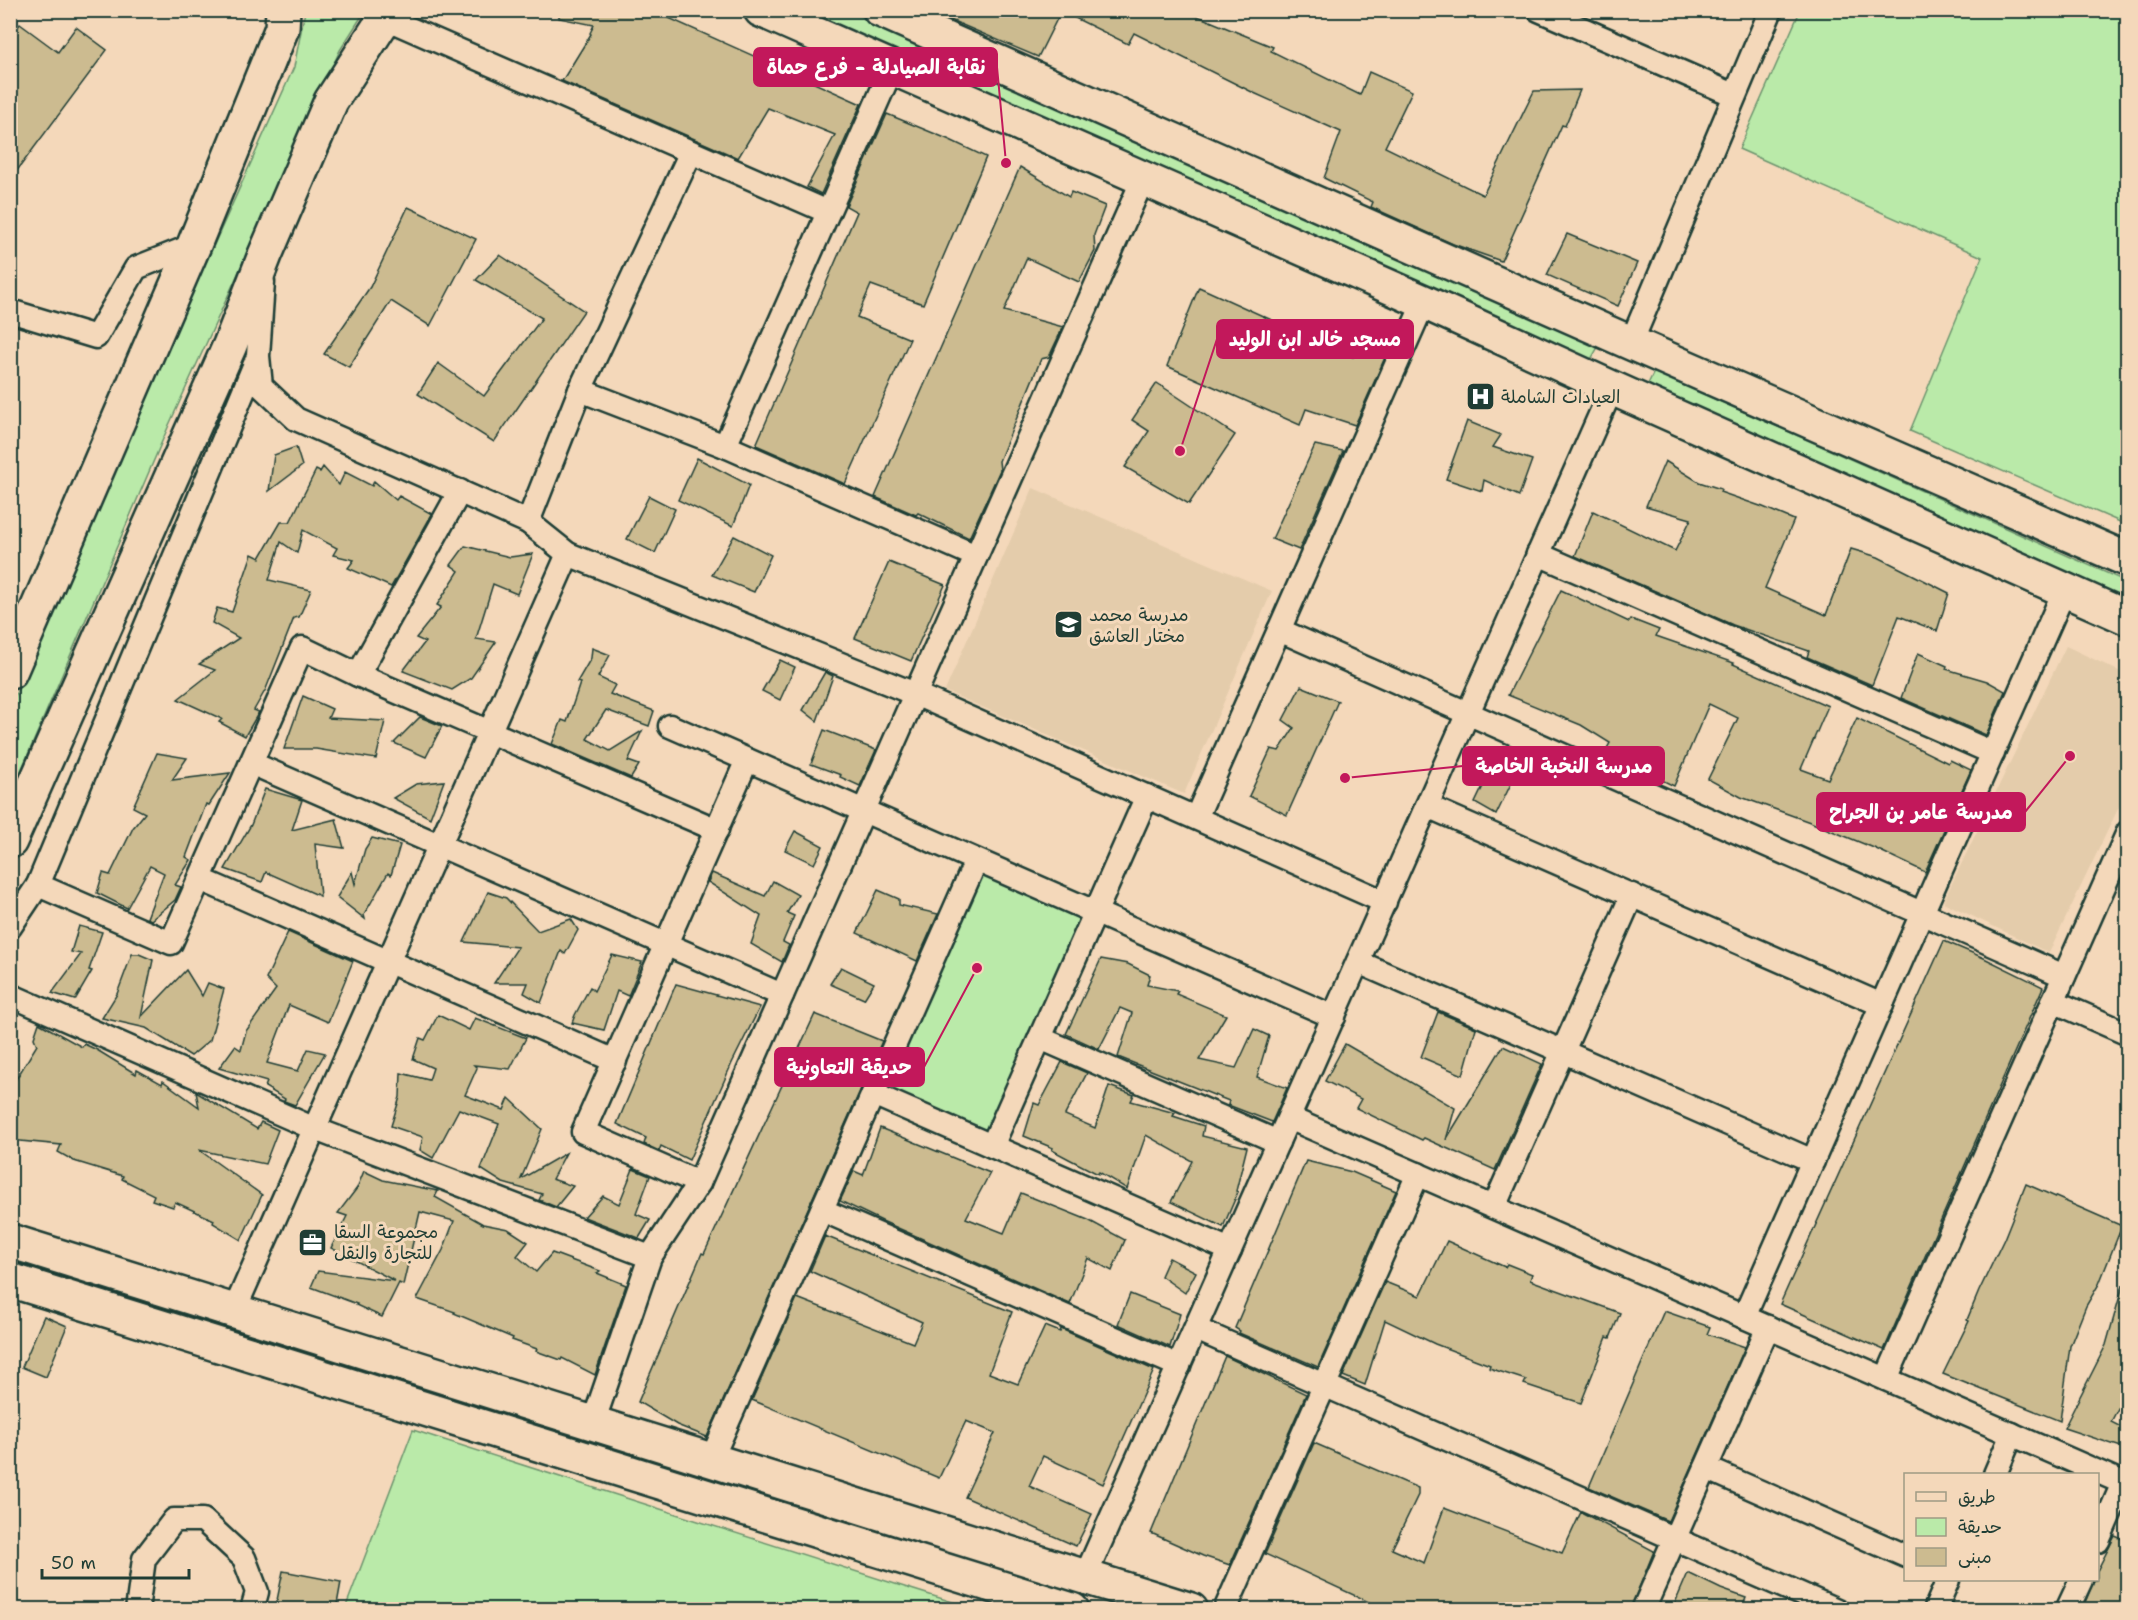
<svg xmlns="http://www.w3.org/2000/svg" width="2138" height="1620" font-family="'Shantell Sans','Playpen Sans Arabic',sans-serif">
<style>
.built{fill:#e4ccab}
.green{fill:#baeaa9;stroke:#6c946e;stroke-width:1.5}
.building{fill:#ccbb90;stroke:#1f3d34;stroke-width:1.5}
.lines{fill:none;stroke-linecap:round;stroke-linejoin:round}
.street-casing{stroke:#1f3d34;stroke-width:27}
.primary-casing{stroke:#1f3d34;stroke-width:38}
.street{stroke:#f4d8ba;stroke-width:22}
.primary{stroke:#f4d8ba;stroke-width:33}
.labels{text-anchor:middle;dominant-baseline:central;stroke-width:6;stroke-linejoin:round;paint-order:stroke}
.poi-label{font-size:18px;fill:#1f3d34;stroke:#f4d8ba;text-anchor:start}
.leader{fill:none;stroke:#c2185b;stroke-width:2}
.callout-dot{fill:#c2185b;stroke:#f4d8ba;stroke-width:2}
.callout{fill:#c2185b;stroke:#c2185b;stroke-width:2}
.callout-label{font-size:20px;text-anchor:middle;font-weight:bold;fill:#fff}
</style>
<rect width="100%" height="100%" fill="#f4d8ba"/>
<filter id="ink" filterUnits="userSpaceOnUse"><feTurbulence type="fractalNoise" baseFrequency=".0167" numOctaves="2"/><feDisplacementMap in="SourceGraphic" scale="12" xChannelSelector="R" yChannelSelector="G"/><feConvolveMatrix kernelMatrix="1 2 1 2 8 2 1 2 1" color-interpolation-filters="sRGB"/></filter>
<g filter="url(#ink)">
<g class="built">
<polygon points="1033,488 1272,591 1184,794 945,691"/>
<polygon points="2066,646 2127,675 2127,790 2049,953 1943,902"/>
</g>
<g class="green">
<polygon points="305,11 365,11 340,50 169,425 11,794 11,705 140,409 294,67"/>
<polygon points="801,11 849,11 1598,347 1590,361"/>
<polygon points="1800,11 2127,11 2127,525 1910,431 1982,257 1739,149"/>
<polygon points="1654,372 2127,582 2127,601 1647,386"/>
<polygon points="976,861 1096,913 992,1146 873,1094"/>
<polygon points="413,1430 914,1590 975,1609 345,1609"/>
</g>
<g class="building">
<polygon points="559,10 651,10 861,104 821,194 807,187 835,135 768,108 738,158 562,81 591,34 590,33 594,25 559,18"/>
<polygon points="927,10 1183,10 1273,47 1271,51 1360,95 1369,72 1412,91 1385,147 1483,195 1534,91 1580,90 1565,126 1562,125 1501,261 1453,244 1371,207 1373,202 1324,178 1341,132 1254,93 1134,33 1128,44 1061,11 1038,57"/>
<polygon points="20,24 58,52 76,27 107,50 10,180 10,36"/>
<polygon points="887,114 950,140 986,157 923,304 871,285 857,317 910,339 845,484 756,445 857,212 846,206"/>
<polygon points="1020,167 1069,197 1071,192 1105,206 1094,235 1095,251 1079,282 1027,258 1004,311 1063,327 1049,357 1041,359 999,461 1000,470 969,538 918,513 916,515 875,497"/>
<polygon points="408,207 476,239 430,326 391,301 349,367 324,354 370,287"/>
<polygon points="1567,234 1637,263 1618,306 1547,275"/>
<polygon points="500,255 584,311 494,442 418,394 438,363 484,396 542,318 476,280"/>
<polygon points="1199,287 1353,357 1364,331 1391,344 1355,425 1306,409 1300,425 1167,366"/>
<polygon points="1157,383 1235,435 1189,504 1125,467 1149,431 1132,420"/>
<polygon points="1467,421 1501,435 1493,447 1532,460 1519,496 1484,480 1482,491 1446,479"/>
<polygon points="1315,445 1343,451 1299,550 1272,539"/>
<polygon points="296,447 302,466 269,491 274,455"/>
<polygon points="697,458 749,485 733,526 678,500"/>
<polygon points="1665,461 1699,482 1721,489 1720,492 1763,507 1794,520 1765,588 1826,615 1851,549 1878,557 1949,593 1937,631 1899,616 1872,685 1807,657 1809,651 1733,625 1575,556 1593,511 1675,551 1691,519 1646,506"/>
<polygon points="323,467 339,485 345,472 372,486 374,481 396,500 399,496 432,514 391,587 348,568 354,560 333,555 337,548 303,530 297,553 281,542 269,580 311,590 299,617 294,618 266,689 254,710 259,712 245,736 219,722 222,719 178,699 215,670 199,664 239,638 212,623 217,608 232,612 252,554 260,558 281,522 290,522 316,470 320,472"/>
<polygon points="649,496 675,509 655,553 627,539"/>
<polygon points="734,536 771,555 754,592 712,575"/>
<polygon points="465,546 510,557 533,554 517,594 493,584 476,639 496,642 471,678 452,690 403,671 425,642 416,638 441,607 437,605 459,571 451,565"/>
<polygon points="889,562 945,585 911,661 855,638"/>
<polygon points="1561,590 1629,622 1631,619 1659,630 1656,636 1734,663 1733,664 1828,706 1801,769 1828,779 1857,718 1948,763 1950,760 1971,770 1925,872 1874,848 1810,822 1741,797 1708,779 1738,718 1709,704 1674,786 1605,752 1610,743 1581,725 1508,695"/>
<polygon points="592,648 610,655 598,677 615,685 610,694 654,711 649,726 606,710 587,739 610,751 642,731 628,761 639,765 631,778 552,744 562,720 567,722 580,683 577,682 591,658"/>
<polygon points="1918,653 1947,666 1946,669 1987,681 2005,691 1986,735 1901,698"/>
<polygon points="780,660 795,667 780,700 762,691"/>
<polygon points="825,672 833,676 817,721 803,710"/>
<polygon points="1301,686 1338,701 1287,815 1249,796 1271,749 1279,751 1294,728 1283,720"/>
<polygon points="303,696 332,709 328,718 385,721 376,759 316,749 284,749"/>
<polygon points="420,717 442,726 426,757 394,743"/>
<polygon points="824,730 876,750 860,786 840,777 841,775 811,764"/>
<polygon points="157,753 187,758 172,780 230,773 209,805 206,804 186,857 191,860 175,885 181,887 175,900 151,920 147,918 164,873 150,866 127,908 97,893 103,873 110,875 133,828 145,813 133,807"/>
<polygon points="1498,755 1520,765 1496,815 1475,803"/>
<polygon points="444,781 430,818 393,798 416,784"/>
<polygon points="265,789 302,800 292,830 336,819 344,848 315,844 320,896 266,872 262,882 225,869 251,825"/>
<polygon points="795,831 823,846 814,864 785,850"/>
<polygon points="372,838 400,845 391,875 388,873 364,915 365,919 337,897 352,872 355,884 365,849"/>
<polygon points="712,873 765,896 773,881 798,895 787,913 794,916 783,942 789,945 782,962 751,944 761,916 708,882"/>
<polygon points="878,890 899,899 899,905 938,914 917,961 857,933"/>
<polygon points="488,892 506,898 538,931 571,919 578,930 565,954 561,951 541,1003 524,993 528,983 494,983 518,947 464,942"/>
<polygon points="79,926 102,932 89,970 92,971 75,1000 52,993 81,954 71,952"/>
<polygon points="288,932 353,961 328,1022 289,1005 267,1063 298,1071 308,1049 325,1053 295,1105 284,1101 285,1099 265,1087 267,1082 219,1068 235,1046 241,1050 246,1031 276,989 266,979"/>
<polygon points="1944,941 1984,958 2043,987 1884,1350 1780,1304"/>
<polygon points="132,954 139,954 153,960 141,1017 186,970 202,996 208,983 224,989 210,1040 191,1056 146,1028 102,1018 117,994"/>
<polygon points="612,955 642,962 628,996 617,991 604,1030 572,1023 575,1015 590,987 594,991"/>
<polygon points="1101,959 1128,964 1150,975 1147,985 1178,991 1176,994 1226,1015 1199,1060 1236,1068 1254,1029 1269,1036 1257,1077 1287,1088 1272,1122 1228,1105 1229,1101 1118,1057 1132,1013 1120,1008 1099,1049 1066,1034"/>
<polygon points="841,967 874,983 864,999 830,984"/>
<polygon points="676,984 760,1007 732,1063 689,1160 661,1146 659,1151 644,1144 646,1138 617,1124"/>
<polygon points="1438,1012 1476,1028 1463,1075 1421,1057"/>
<polygon points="815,1014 882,1041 707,1437 677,1425 638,1402 702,1253 704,1254"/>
<polygon points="438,1015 469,1030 475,1018 526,1038 510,1069 474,1065 477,1068 465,1095 504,1110 509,1098 542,1129 521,1179 566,1153 552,1179 573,1186 556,1207 539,1200 542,1194 503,1183 481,1169 499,1124 459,1109 433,1158 420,1150 423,1137 391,1126 400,1097 401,1073 429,1080 433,1068 413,1059 420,1038 425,1040"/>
<polygon points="39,1023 82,1047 84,1044 97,1050 136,1074 137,1070 162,1084 163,1081 199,1107 196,1092 257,1129 261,1122 278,1130 265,1164 199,1150 262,1195 241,1240 213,1223 214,1220 175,1202 173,1207 152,1200 154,1195 122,1179 123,1176 74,1161 58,1152 61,1145 10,1140 10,1089 37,1045 34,1038"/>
<polygon points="1345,1044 1455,1108 1446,1140 1503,1046 1542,1064 1495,1170 1424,1138 1422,1140 1356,1108 1361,1099 1325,1081"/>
<polygon points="1062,1062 1087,1073 1065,1115 1095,1128 1109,1086 1134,1095 1131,1101 1175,1113 1173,1116 1204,1126 1202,1136 1247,1147 1236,1191 1238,1192 1223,1227 1171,1202 1192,1161 1146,1135 1127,1189 1099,1172 1098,1174 1069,1159 1052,1150 1053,1148 1024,1136 1034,1103 1039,1105"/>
<polygon points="880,1128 990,1173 966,1218 1004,1233 1021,1193 1088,1220 1125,1240 1112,1271 1088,1258 1070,1304 882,1221 840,1201 854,1171 863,1175"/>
<polygon points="1306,1161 1352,1172 1396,1191 1318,1367 1239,1333 1240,1331 1235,1328"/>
<polygon points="633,1169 650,1176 636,1214 650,1220 639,1238 584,1217 603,1196 619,1204"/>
<polygon points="364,1171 383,1180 438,1191 435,1197 483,1224 508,1229 528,1242 517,1256 536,1272 552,1253 600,1271 597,1273 626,1285 595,1375 562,1358 561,1360 536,1351 537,1349 512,1340 513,1338 454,1313 455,1312 417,1299 443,1250 454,1221 420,1212 403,1285 399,1283 382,1317 356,1305 357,1304 311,1287 318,1271 395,1281 331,1248 347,1216 338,1213 357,1188"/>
<polygon points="2026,1184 2122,1226 2099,1284 2086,1306 2070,1346 2060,1421 1943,1374 1969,1321 1967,1320 1979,1291 2004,1239"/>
<polygon points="825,1236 1012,1312 989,1373 1018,1384 1045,1326 1060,1332 1061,1329 1154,1370 1103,1484 1043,1456 1029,1486 1092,1514 1076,1546 965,1497 995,1433 966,1421 939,1478 752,1400 797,1298 913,1343 922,1322 810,1271"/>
<polygon points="1447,1241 1505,1267 1507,1264 1532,1274 1530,1280 1620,1313 1610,1338 1607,1337 1581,1403 1524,1384 1526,1380 1489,1368 1490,1365 1435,1344 1385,1320 1365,1385 1343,1376 1385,1282 1420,1296"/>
<polygon points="1169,1258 1196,1272 1185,1293 1161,1276"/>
<polygon points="2123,1285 2127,1286 2127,1391 2111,1422 2127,1430 2127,1449 2064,1428 2106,1345"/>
<polygon points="1130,1294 1180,1314 1170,1347 1118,1324"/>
<polygon points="1664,1311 1710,1327 1707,1334 1745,1347 1668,1521 1589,1487"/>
<polygon points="44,1316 67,1326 46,1377 22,1367"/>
<polygon points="1225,1356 1306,1394 1230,1565 1203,1556 1151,1533"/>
<polygon points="1314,1443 1418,1488 1418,1495 1392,1549 1424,1563 1444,1508 1562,1553 1581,1512 1654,1551 1630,1610 1386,1610 1265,1554"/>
<polygon points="2115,1536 2127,1541 2127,1610 2082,1610 2094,1580 2097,1580 2097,1571"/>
<polygon points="283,1571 341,1582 336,1610 275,1610"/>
<polygon points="1688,1573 1721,1589 1746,1598 1741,1610 1672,1610"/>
</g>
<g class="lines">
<defs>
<g id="street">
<polyline points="1539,10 1734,95"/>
<polyline points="385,18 828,212"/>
<polyline points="263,282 258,356 261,386 296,419 528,522 568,554 915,694 1385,902"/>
<polyline points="10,311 96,337 136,268 194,245"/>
<polyline points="1631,343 1771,10"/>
<polyline points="580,390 725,446 976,556"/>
<polyline points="725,446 892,68"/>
<polyline points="528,522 580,390 691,152"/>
<polyline points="1538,554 1993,753"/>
<polyline points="1279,630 2064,976"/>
<polyline points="358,675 460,491"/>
<polyline points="670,726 1334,1017"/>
<polyline points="251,763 782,995"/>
<polyline points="1427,806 1882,1005"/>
<polyline points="1196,818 1424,302"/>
<polyline points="200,879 615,1061"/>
<polyline points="38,885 171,943 302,648 358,675 717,830"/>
<polyline points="10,927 38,885 257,359"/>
<polyline points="1358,962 1813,1161"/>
<polyline points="10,995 315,1129 650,1257"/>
<polyline points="2053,1001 2128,1034"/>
<polyline points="1040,1038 1278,1142"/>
<polyline points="873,1094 1230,1250"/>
<polyline points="1289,1118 2128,1485"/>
<polyline points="992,1146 1147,796"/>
<polyline points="699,1183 583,1132 747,760"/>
<polyline points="1494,1207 1632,895"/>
<polyline points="822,1210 1179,1366"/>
<polyline points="234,1311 568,554"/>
<polyline points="1744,1317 2065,589"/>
<polyline points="1196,1329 1837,1610"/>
<polyline points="1886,1379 2128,832"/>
<polyline points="593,1423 650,1257 699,1183 1143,179"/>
<polyline points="711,1460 976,861"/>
<polyline points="1706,1468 1906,1556"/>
<polyline points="1995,1474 2012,1434"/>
<polyline points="2098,1541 2123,1483"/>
<polyline points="1085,1577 1612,388"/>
<polyline points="137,1610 144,1559 174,1520 203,1520 244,1558 257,1592 252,1610"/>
<polyline points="1225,1610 1418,1174"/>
<polyline points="1643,1610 1768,1327"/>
<polyline points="1935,1610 1948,1580"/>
<polyline points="2067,1610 2081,1580"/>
</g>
<g id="primary">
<polyline points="761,10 1424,302 1612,388 2128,618"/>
<polyline points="880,10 1631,343 2128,560"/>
<polyline points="10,672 194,245 282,28 283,10"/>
<polyline points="10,841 230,345 265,255 331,101 390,10"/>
<polyline points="10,1241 1191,1610"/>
<polyline points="10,1280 1072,1610"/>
</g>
</defs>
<use href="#street" class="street-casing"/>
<use href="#primary" class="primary-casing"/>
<use href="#street" class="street"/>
<use href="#primary" class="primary"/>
</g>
</g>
<defs>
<symbol id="hospital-square" viewBox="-11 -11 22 22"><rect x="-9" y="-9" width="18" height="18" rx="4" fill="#1f3d34" stroke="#f4d8ba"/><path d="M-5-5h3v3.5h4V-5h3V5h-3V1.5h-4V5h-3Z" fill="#fff"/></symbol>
<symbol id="school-square" viewBox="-11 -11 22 22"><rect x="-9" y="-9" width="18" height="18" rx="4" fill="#1f3d34" stroke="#f4d8ba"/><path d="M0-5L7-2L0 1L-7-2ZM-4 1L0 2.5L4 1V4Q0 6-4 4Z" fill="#fff"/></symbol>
<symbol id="office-square" viewBox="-11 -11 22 22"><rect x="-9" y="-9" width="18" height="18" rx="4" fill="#1f3d34" stroke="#f4d8ba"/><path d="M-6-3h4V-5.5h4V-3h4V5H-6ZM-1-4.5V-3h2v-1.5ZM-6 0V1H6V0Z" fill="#fff"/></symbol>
</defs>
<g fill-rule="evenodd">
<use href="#hospital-square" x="1464" y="380" width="33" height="33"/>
<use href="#school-square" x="1052" y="608" width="33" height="33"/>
<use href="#office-square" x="296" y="1226" width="33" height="33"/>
</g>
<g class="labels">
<g class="poi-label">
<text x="1501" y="397">العيادات الشاملة</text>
<text x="1089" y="615">مدرسة محمد<tspan x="1089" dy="21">مختار العاشق</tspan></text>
<text x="334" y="1232">مجموعة السقا<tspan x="334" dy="21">للتجارة والنقل</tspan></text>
</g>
</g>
<path class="leader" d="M1006 163L997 67M1180 451L1217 339M1345 778L1463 766M2070 756L2025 812M977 968L924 1067"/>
<g class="callout-dot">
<circle cx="1006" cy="163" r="6"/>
<circle cx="1180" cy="451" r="6"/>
<circle cx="1345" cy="778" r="6"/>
<circle cx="2070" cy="756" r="6"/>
<circle cx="977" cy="968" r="6"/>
</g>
<g class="callout">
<rect x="754" y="48" width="243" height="38" rx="6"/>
<rect x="1217" y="320" width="196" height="38" rx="6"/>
<rect x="1463" y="747" width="201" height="38" rx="6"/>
<rect x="1817" y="793" width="208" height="38" rx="6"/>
<rect x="775" y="1048" width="149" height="38" rx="6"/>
</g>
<g class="callout-label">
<text x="876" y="74">نقابة الصيادلة - فرع حماة</text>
<text x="1315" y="346">مسجد خالد ابن الوليد</text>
<text x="1564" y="773">مدرسة النخبة الخاصة</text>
<text x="1921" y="819">مدرسة عامر بن الجراح</text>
<text x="849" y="1074">حديقة التعاونية</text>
</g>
<rect width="2138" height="1620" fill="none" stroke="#f4d8ba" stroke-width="36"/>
<rect x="18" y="18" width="2102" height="1584" fill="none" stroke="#1f3d34" stroke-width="2" filter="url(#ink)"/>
<rect x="1904" y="1473" width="195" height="108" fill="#f4d8ba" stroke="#9f9a84" stroke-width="1.5"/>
<rect x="1916" y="1492" width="30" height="9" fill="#f4d8ba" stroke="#9f9a84" stroke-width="1.5"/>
<text x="1958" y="1503" font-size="18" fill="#1f3d34">طريق</text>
<rect x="1916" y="1518" width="30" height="18" fill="#baeaa9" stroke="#9f9a84" stroke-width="1.5"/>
<text x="1958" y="1533" font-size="18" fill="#1f3d34">حديقة</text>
<rect x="1916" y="1548" width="30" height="18" fill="#ccbb90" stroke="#9f9a84" stroke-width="1.5"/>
<text x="1958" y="1563" font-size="18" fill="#1f3d34">مبنى</text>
<path d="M42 1569v9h147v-9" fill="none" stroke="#1f3d34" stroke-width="3"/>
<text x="51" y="1569" font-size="18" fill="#1f3d34" stroke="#f4d8ba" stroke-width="4.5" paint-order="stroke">50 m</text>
</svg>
